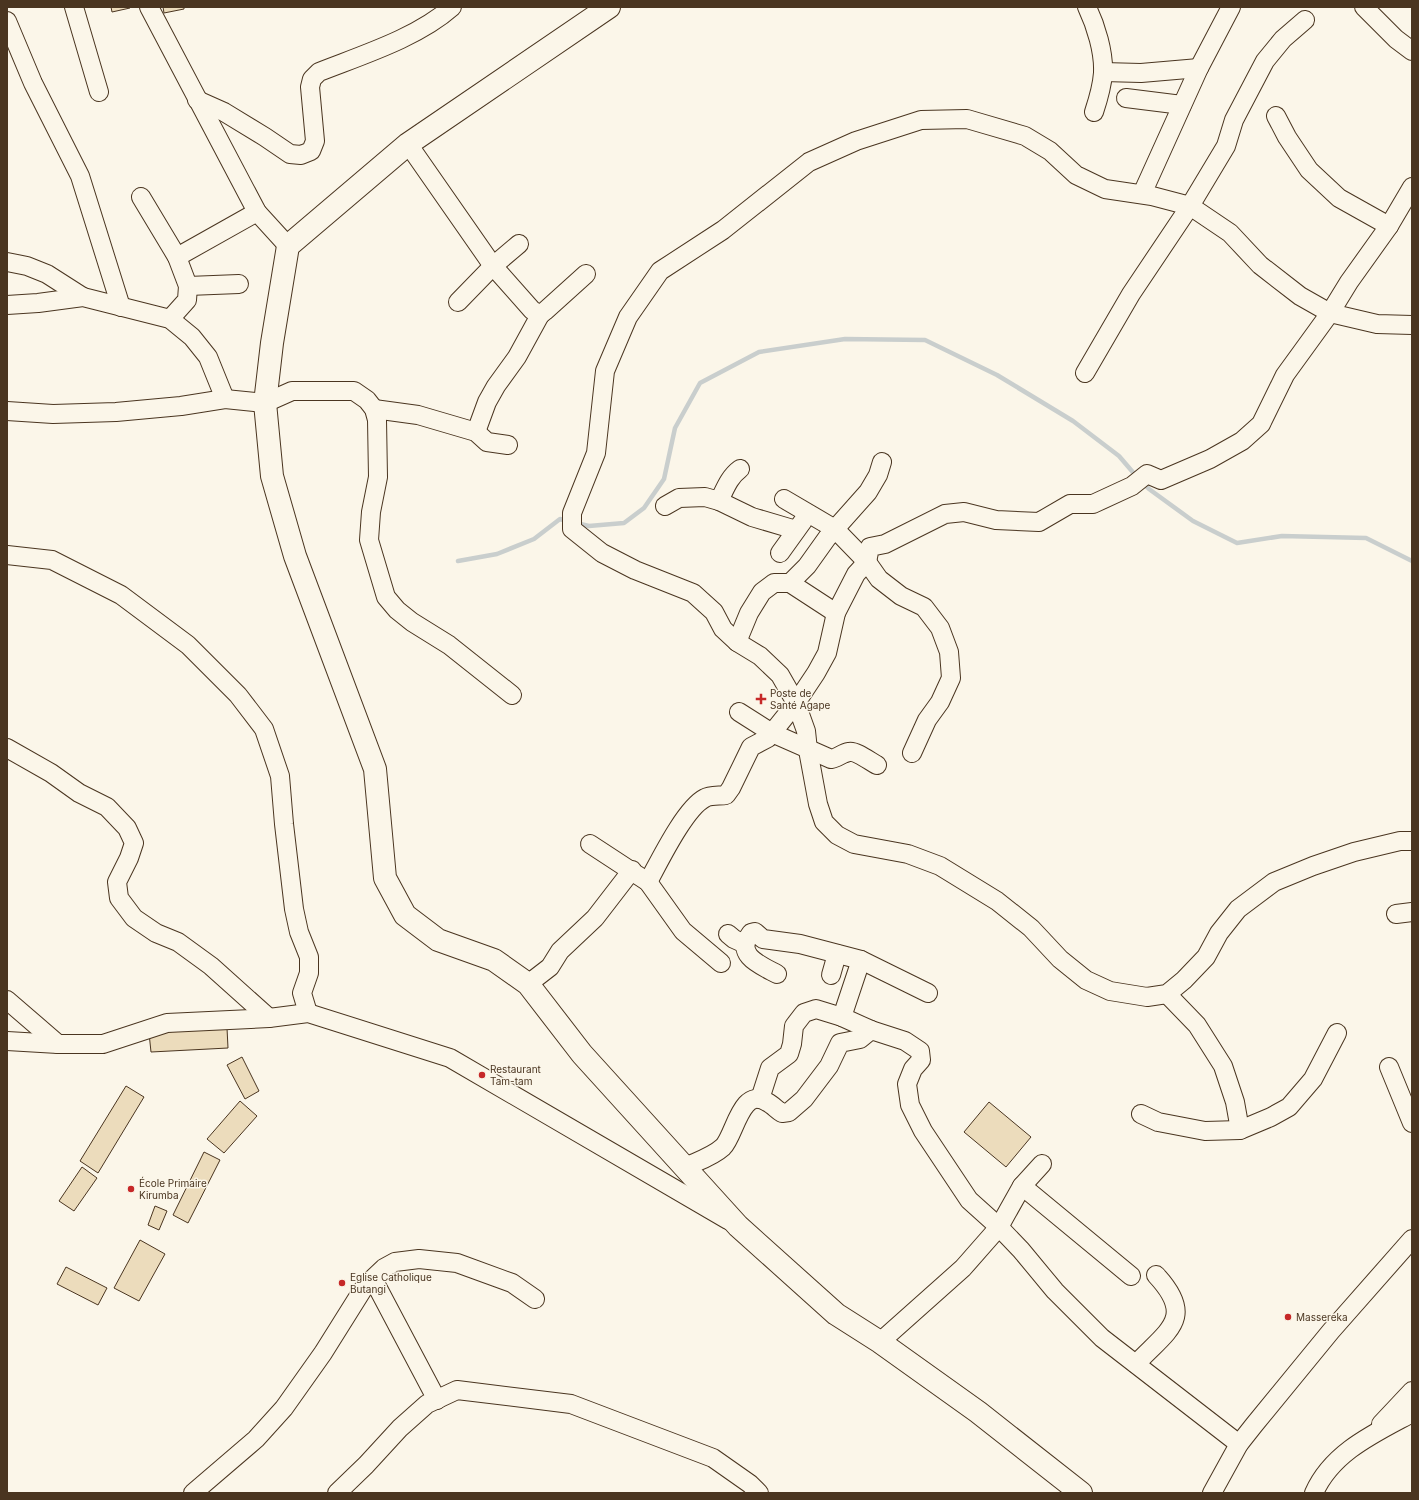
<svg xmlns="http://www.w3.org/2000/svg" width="1419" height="1500" font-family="Inter,sans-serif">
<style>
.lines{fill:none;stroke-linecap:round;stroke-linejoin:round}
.stream{stroke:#c9cecd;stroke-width:4.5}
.building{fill:#ecdcbc;stroke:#4a3520}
.minor-casing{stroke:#4a3520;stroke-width:20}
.highway-casing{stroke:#4a3520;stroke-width:24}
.minor{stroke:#fbf6e9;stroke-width:18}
.highway{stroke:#fbf6e9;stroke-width:22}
.poi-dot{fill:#c62828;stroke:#fbf6e9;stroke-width:1.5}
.labels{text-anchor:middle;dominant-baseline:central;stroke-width:3;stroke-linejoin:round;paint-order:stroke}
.poi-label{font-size:10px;fill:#4a3520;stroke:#fbf6e9;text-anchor:start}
</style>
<rect width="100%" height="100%" fill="#fbf6e9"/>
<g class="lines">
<g class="stream">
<polyline points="1142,482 1149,489 1193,521 1237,543 1282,536 1366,538 1412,561"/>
<polyline points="576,523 589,526 624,523 644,508 664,479 675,428 700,383 759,352 845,339 925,340 997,375 1073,421 1119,456 1137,477"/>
<polyline points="458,561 497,554 534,539 560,519 567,521"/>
</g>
</g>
<g class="building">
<polygon points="111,7 130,7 130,8 112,12"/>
<polygon points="163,7 184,7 184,9 164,13"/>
<polygon points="227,1028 228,1048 151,1052 149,1033"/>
<polygon points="242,1057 259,1091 245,1099 227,1065"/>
<polygon points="126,1086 144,1097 98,1173 80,1161"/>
<polygon points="240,1101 257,1116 224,1153 207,1139"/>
<polygon points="989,1102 1031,1137 1006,1167 964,1132"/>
<polygon points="204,1152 220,1160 188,1223 173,1215"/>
<polygon points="82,1167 97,1178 74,1211 59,1201"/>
<polygon points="155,1206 167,1211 159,1230 148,1225"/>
<polygon points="140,1240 165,1254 139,1301 114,1288"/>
<polygon points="66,1267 107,1288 98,1305 57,1284"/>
</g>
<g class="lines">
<defs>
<g id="minor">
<polyline points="74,7 99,92"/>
<polyline points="149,7 257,212 288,246"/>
<path d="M1087,7C1096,26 1104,52 1103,73C1102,87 1098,100 1094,112"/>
<polyline points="1364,7 1396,39 1412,51"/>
<polyline points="7,21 33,83 80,176 121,307"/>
<polyline points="1103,72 1141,73 1199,68"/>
<polyline points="1126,98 1182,105"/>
<path d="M197,100L224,112L265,137L290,154L301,155L311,151L315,141L310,87L312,79L319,72C362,55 417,38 452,7"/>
<polyline points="1276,116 1287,137 1309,170 1339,198 1389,226"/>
<polyline points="408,144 493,266 532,310 540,315 545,311 586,274"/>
<polyline points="1142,194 1199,68 1231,7"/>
<polyline points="141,197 177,257 188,286 187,300 170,319"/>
<polyline points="177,257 257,212"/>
<polyline points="7,262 27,266 47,274 83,297"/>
<polyline points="188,286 239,284"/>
<polyline points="458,302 493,266 519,244"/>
<polyline points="7,305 38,303 83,297 170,319 192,337 208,357 225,399"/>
<polyline points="1412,325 1377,324 1330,313 1300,296 1260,265 1230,233 1190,206 1152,196 1105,189 1076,175 1050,151 1025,136 967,119 921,120 856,141 809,162 723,230 660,271 628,317 605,371 596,453 572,513 572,529 602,553 635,570 693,593 714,612 723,629 737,642 760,656 780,675 796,703 806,731 808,750 818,804 824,822 837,835 854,844 908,854 940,866 997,901 1031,928 1060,959 1086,980 1110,991 1147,997 1167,994 1184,980 1206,957 1219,933 1238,909 1274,882 1313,866 1354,852 1400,841 1412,841"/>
<polyline points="1085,373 1131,294 1190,206 1226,146 1234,120 1265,61 1283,39 1305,20"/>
<polyline points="374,409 418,415 476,432 487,442 508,445"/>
<polyline points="7,411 53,414 116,412 181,406 225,399 265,403 292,391 354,391 367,400 374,409 377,420 378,477 371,512 369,540 386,597 397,610 412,622 449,645 512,695"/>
<polyline points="476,432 487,402 496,386 517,357 540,315"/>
<polyline points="784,499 835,529 867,562 879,579 901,596 924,607 940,628 949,652 951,678 940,702 927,720 912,753"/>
<path d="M719,501C725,489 729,477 740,469"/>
<polyline points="665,506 679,498 705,497 719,501 752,517 796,530"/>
<polyline points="780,553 803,521"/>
<polyline points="7,555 52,560 121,595 188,645 238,695 264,729 280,776 284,824 294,909 299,932 309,957 309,973 302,993 308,1013"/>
<polyline points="790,583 807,566 827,538 868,492 878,475 882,462"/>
<polyline points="737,642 749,613 762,592 774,583 790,583 836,613"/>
<path d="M739,712L772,733L831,759C838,758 842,753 849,752C855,750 871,762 877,765"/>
<polyline points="7,748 51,773 79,793 107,807 127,828 134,843 129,858 117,882 119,898 134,918 156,933 178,942 211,966 269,1018"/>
<polyline points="590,844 648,882 683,931 721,963"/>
<path d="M648,882C659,862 685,808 705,798C710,795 720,796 726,795L731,788L751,747L768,738L796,703L816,673L827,653L836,613L856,574L867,562L870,547L885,544L945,514L964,512L996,520L1039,522L1070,504H1093L1132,486L1147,474L1161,480L1210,459L1242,441L1261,424L1285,375L1330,313L1349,282L1389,226L1412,187"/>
<polyline points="1396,914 1412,912"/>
<polyline points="728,934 734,939 745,944"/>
<path d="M777,974C760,965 734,955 751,933L755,932L763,939L800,944L861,960L928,993"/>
<polyline points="831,975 837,954"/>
<polyline points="528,984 550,967 560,951 595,918 632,870"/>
<polyline points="1167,994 1197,1025 1223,1066 1235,1102 1240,1130"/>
<polyline points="7,1000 58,1044"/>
<polyline points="842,1017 861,960"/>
<polyline points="7,1041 58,1044 103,1044 167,1023 269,1018 308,1013 450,1058 728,1220"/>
<polyline points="1389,1067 1412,1123"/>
<polyline points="760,1099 770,1068 789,1054 792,1044 794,1026 804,1013 816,1009 842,1017 871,1030"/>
<polyline points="1141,1114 1158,1122 1205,1131 1240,1130 1271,1117 1289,1107 1313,1079 1337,1033"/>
<path d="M685,1167C698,1161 712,1157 723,1147C735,1135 741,1086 767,1102C773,1105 777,1110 782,1113L789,1112L804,1099L829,1066L840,1043L860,1039L871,1030L905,1041L920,1051L921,1060L913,1069L907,1084L910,1105L923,1131L969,1200L999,1227L1021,1250L1055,1291L1102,1338L1239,1444"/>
<polyline points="1022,1186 1131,1276"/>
<polyline points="373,1279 437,1400"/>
<polyline points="880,1342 963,1268 999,1227 1022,1186 1042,1164"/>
<path d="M1136,1364C1168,1330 1196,1318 1156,1275"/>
<polyline points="1381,1424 1412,1391"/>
<polyline points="193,1493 256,1439 284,1408 323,1353 365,1286 384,1268 395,1262 419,1259 457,1263 512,1283 535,1299"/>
<polyline points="337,1493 366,1465 400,1428 427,1404 457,1390 571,1404 713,1458 750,1484 759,1493"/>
<polyline points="1212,1493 1239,1444 1254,1425 1331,1331 1412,1239"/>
<path d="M1314,1493C1332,1452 1375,1433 1412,1413"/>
</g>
<polyline id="highway" points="609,7 408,144 288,246 272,343 265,403 272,476 295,556 375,769 385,878 405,915 438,940 494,960 528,984 582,1054 738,1226 836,1314 880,1342 978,1412 1081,1493"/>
</defs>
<use href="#minor" class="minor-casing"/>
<use href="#highway" class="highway-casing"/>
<use href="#minor" class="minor"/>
<use href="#highway" class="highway"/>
</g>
<g class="poi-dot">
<path d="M759 693h4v4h4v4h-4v4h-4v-4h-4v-4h4z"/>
<circle cx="482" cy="1075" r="4"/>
<circle cx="131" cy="1189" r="4"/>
<circle cx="342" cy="1283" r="4"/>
<circle cx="1288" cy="1317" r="4"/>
</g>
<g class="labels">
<g class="poi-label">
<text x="770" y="693">Poste de<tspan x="770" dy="12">Santé Agape</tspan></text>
<text x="490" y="1069">Restaurant<tspan x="490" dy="12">Tam-tam</tspan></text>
<text x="139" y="1183">École Primaire<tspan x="139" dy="12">Kirumba</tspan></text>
<text x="350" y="1277">Eglise Catholique<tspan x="350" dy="12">Butangi</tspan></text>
<text x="1296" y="1317">Massereka</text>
</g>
</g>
<rect width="1419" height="1500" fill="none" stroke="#4a3520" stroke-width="16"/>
</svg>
